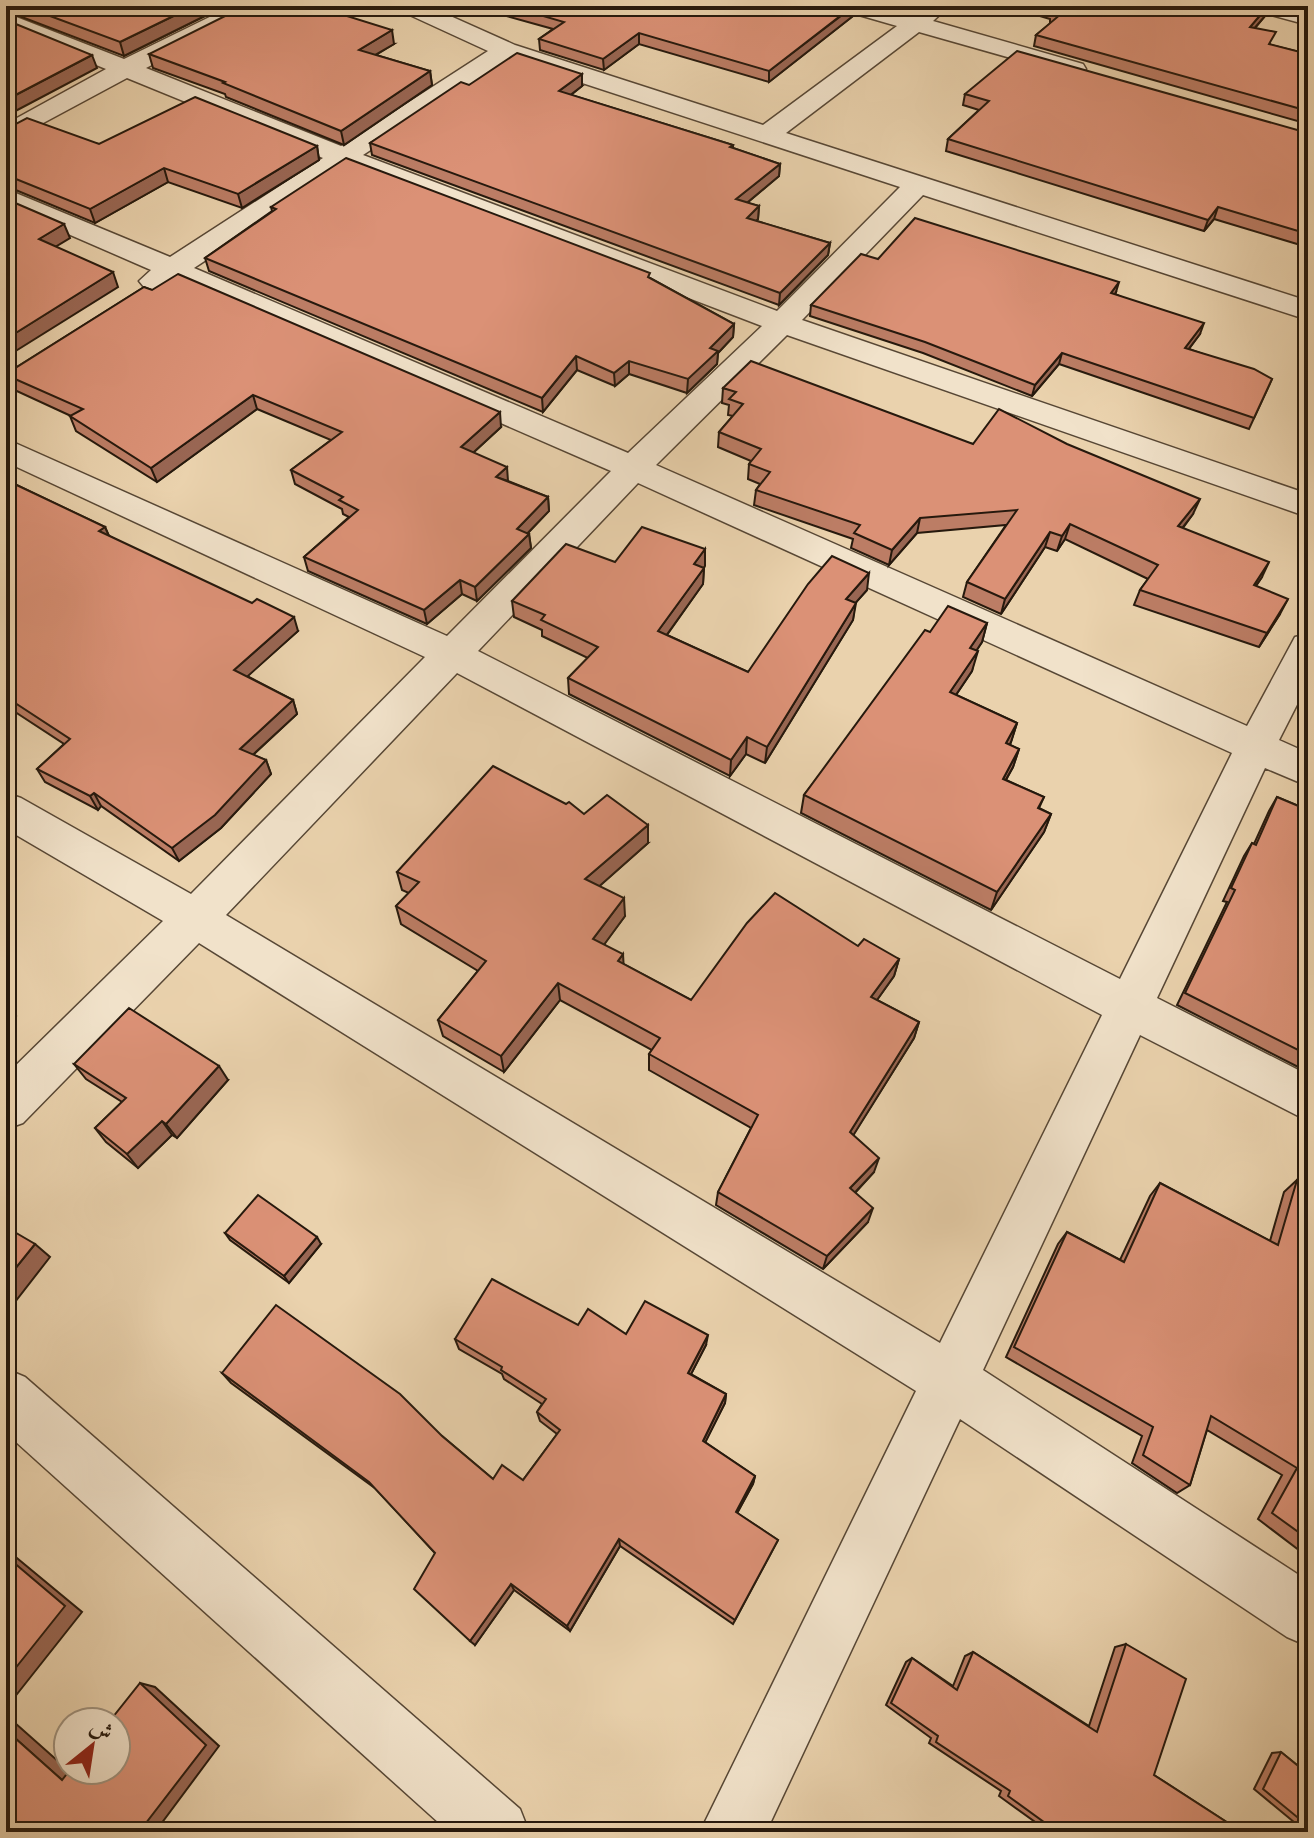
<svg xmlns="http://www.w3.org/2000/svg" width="1314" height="1838" font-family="'IM FELL Double Pica',Amiri,serif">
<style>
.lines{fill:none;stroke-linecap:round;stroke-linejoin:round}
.minor-casing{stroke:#574735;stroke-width:3}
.minor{fill:#f1e2ca;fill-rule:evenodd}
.wall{fill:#bc7d65;stroke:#26190d;stroke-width:2}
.shaded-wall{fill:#996653;stroke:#26190d;stroke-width:2}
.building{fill:#db9176;stroke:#26190d;stroke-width:2}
</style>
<rect width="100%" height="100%" fill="#ead2ad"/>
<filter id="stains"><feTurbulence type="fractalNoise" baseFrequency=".0025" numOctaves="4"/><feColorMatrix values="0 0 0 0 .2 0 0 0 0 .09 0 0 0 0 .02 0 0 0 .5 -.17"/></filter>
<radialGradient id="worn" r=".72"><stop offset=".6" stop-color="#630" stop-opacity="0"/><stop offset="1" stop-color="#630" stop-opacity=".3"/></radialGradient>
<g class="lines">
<defs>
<g id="minor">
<path d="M232,6H262L258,11L146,68L341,146L488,51L401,11L397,6H428L515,45L763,125L897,26L845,11L841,6H879L911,15L923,6H942L945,10L933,21L1083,64L1086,69L1083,74L1074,76L919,32L786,133L1308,301V320L923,195L802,320L1308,494V517L787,335L656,465L1247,726L1295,637L1308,634V683L1279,740L1308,753V786L1265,768L1157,998L1308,1075V1121L1140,1035L983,1370L1308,1581V1646L1287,1637L960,1419L766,1832H700L916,1391L199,943L23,1123L6,1129V1075L163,921L6,829V793L21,798L191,894L425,657L6,462V439L447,636L611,471L174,281L154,290L144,287L139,281L151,270L6,207V189L170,257L323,158L127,78L6,143V124L106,69L6,28V13L124,59ZM509,59L900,187L777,311L363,155ZM346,167L762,326L628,453L194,268ZM638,483L1232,753L1120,979L478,651ZM457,673L1102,1015L940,1343L226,915Z"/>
<polygon points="1252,6 1290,6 1308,11 1308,25 1256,11"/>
<polygon points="6,1369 25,1377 520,1809 529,1832 449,1832 6,1433"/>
</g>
</defs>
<use href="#minor" class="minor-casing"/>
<use href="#minor" class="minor"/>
</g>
<g class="wall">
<polygon points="6,6 225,6 124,56 6,11"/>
<polygon points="470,6 854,6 853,16 769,82 639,44 604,70 540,50 539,39 553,29"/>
<polygon points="1017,6 1268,6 1265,16 1255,28 1271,45 1308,54 1308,124 1034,46 1036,35 1051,23 1050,23 1050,19 1016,9"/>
<polygon points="394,44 376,55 430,71 432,85 344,145 226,97 225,94 153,68 149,54"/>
<polygon points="469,85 582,86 571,95 733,145 733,148 780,164 779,176 747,203 759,206 758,219 756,221 830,243 828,255 779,305 372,155 370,143"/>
<polygon points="965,94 1308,133 1308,244 1307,247 1214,219 1204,231 946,151 948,139 979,110 963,105"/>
<polygon points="6,129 99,144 317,146 319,160 242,208 168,182 95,223 6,186"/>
<polygon points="271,207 650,278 734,324 733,337 718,353 717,364 687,393 629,374 615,386 577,370 543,412 209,271 205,258 272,211"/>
<polygon points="878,259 1116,292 1115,294 1200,334 1189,349 1272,379 1249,429 1059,364 1032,396 923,353 810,316 811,305"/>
<polygon points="144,287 501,427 473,453 508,481 548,497 549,511 528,533 529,534 531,548 477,601 462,594 427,624 308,571 304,557 349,517 343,514 342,509 295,484 291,470 331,440 257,409 157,482 76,431 70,416 71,416 8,387 6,382 6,372 12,370"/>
<polygon points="723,388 973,444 1193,514 1183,528 1262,577 1256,586 1280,614 1259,647 1134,605 1140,590 1148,579 1065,539 1057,551 1045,547 1001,614 963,597 967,582 1006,525 917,533 889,565 851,548 853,539 754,505 756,490 760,484 748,479 749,464 751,461 718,447 719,432 733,416 728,415 729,405 722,403"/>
<polygon points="1308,429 1308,451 1299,448"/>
<polygon points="6,480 105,527 109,536 298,631 247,676 293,700 297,714 253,755 266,760 271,774 221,828 179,861 101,806 98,810 45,782 37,769 64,744 6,706"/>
<polygon points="1308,506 1308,527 1300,522"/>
<polygon points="705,549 703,584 667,635 748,672 867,590 855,603 853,620 765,763 746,754 730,776 569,694 568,678 588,658 542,636 542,630 514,617 512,601 615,562"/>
<polygon points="987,623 982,642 976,651 972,671 956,695 1017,723 1010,745 1019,749 1013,767 1006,780 1044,797 1039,808 1051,814 1044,832 991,910 801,813 804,795 930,632"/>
<polygon points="1277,797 1308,810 1308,1072 1177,1005 1227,902 1223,901 1244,856 1252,843 1254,844 1269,811"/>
<polygon points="648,843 599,886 625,916 604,944 623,964 691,1000 858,946 899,959 894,976 877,1000 919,1022 914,1038 853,1135 874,1172 855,1193 868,1222 823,1269 716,1205 718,1192 751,1128 649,1070 649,1054 652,1050 560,1000 504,1072 443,1036 438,1020 478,971 401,924 396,906 409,893 402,890 397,872"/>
<polygon points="74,1064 228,1080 177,1138 172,1135 138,1168 106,1142 95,1128 122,1102 86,1079"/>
<polygon points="1297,1180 1308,1184 1308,1557 1258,1519 1282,1475 1207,1430 1190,1485 1177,1493 1132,1463 1142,1436 1006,1357 1058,1244 1067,1232 1120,1260 1150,1196 1160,1183 1270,1241 1284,1192"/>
<polygon points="225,1233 321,1244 289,1283 230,1240"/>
<polygon points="578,1325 626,1334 706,1345 691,1374 726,1394 725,1403 705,1442 755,1476 753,1484 737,1513 778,1540 733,1624 620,1546 570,1631 514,1590 475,1645 435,1553 376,1489 231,1383 222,1373 442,1436 493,1479 523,1480 557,1434 540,1421 537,1412 542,1404 504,1379 502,1374 459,1349 455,1339"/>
<polygon points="1126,1644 1154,1775 1242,1832 1041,1832 1042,1827 999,1796 1001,1791 929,1743 931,1738 886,1705 906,1662 912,1658 953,1686 965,1656 973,1652 1089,1726 1115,1647"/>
<polygon points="1281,1752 1308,1774 1308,1827 1300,1827 1254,1789 1272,1753"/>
</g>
<g class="shaded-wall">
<polygon points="194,6 225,6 124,56 120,42"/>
<polygon points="854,6 853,16 769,82 769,71"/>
<polygon points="1268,6 1265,16 1246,38 1250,27"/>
<polygon points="392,30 394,44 361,63 359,50"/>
<polygon points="639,33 639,44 604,70 603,59"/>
<polygon points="92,55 97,68 6,116 6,100"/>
<polygon points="430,71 432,85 344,145 341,131"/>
<polygon points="582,74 582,86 560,103 559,91"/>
<polygon points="317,146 319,160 242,208 238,194"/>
<polygon points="780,164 779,176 736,212 736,199"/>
<polygon points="164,168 168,182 95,223 90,209"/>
<polygon points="759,206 758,219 746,230 747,218"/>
<polygon points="1218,207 1214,219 1204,231 1208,220"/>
<polygon points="64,224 70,238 45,253 39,239"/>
<polygon points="830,243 828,255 779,305 780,293"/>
<polygon points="113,272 118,287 6,357 6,339"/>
<polygon points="1119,282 1116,292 1108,304 1111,293"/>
<polygon points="1204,323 1200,334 1181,359 1185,348"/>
<polygon points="734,324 733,337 718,353 717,364 687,393 688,379 710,348"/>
<polygon points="1062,353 1059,364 1032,396 1035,385"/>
<polygon points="576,356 577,370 543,412 542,398"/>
<polygon points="629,361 629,374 615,386 614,373"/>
<polygon points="253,395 257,409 157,482 151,468"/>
<polygon points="500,412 501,427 463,462 461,447"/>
<polygon points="507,467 508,481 496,477"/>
<polygon points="548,497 549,511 518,543 517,529"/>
<polygon points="1200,499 1193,514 1172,541 1178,526"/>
<polygon points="920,518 917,533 889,565 892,550"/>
<polygon points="1070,524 1065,539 1057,551 1062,536"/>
<polygon points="105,527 111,541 99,531"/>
<polygon points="1050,532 1045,547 1001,614 1005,599"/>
<polygon points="529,534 531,548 477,601 475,587"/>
<polygon points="705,549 705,566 694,581 694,564"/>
<polygon points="1269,562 1262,577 1246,600 1254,585"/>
<polygon points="704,568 703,584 658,647 658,631"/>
<polygon points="869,573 867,590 844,616 846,599"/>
<polygon points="460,580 462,594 427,624 424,610"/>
<polygon points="1288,599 1280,614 1259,647 1267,633"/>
<polygon points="856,603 853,620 765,763 767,747"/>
<polygon points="294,617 298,631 239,684 234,670"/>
<polygon points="987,623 982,642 965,668 970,648"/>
<polygon points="978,651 972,671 945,711 950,692"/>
<polygon points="293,700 297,714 245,762 240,749"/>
<polygon points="1017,723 1011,742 1000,762 1006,743"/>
<polygon points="747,737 746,754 730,776 731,760"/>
<polygon points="1019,749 1013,767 996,797 1003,779"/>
<polygon points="266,760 271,774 221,828 179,861 172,848"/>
<polygon points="94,793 101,806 98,810 90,796"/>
<polygon points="1051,814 1044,832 991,910 997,892"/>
<polygon points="648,825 648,843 586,898 585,879"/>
<polygon points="624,898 625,916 595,957 593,939"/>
<polygon points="623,954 624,971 618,961"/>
<polygon points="899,959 894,976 867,1014 871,997"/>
<polygon points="558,983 560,1000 504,1072 501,1056"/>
<polygon points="6,1004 16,1016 6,1026"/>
<polygon points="919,1022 914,1038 846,1147 850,1132"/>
<polygon points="219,1066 228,1080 177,1138 166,1124"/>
<polygon points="162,1121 172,1135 138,1168 127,1154"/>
<polygon points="879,1158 874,1172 846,1202 850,1188"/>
<polygon points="873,1208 868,1222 823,1269 827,1256"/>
<polygon points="317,1237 321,1244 289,1283 284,1276"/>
<polygon points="35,1244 50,1257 8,1311 6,1309 6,1280"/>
<polygon points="708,1335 706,1345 687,1382 688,1373"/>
<polygon points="726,1394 725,1403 702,1449 703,1441"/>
<polygon points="755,1476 753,1484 734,1519 736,1512"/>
<polygon points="619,1539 620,1546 570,1631 567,1626"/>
<polygon points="6,1549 82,1612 6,1708"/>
<polygon points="511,1584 514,1590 475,1645 470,1641"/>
<polygon points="140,1683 155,1687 219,1746 155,1832 139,1832"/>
<polygon points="6,1715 68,1770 80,1781 62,1780 6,1730"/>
</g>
<g class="building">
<polygon points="23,6 194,6 120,42"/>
<polygon points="245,6 315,6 392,30 359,50 430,71 341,131 223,83 225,82 149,54"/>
<polygon points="509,6 853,6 769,71 639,33 603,59 539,39 564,22"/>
<polygon points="1046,6 1268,6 1250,27 1276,32 1269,44 1308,54 1308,111 1036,35 1061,14 1052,11 1055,9"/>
<polygon points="6,20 92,55 6,100"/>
<polygon points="1017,51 1308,133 1308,234 1218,207 1208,220 948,139 989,101 965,94"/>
<polygon points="517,53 582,74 559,91 733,145 730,147 780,164 736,199 759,206 747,218 830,243 780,293 370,143 461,82 469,85"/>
<polygon points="195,97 317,146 238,194 164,168 90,209 6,175 6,129 27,118 99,144"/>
<polygon points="346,158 650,273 648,277 734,324 710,348 718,351 688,379 629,361 614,373 576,356 542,398 205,258 276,209 271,207"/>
<polygon points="6,199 64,224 39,239 113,272 6,339"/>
<polygon points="915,218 1119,282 1111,293 1204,323 1185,348 1254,369 1272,379 1254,418 1062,353 1035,385 925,342 811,305 861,254 878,259"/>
<polygon points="178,274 500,412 461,447 507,467 496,477 548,497 517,529 529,534 475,587 460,580 424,610 304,557 358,510 339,500 343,497 291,470 342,432 253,395 151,468 70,416 83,409 6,375 6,372 12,370 144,287 152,290"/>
<polygon points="751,361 973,444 999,409 1067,444 1200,499 1178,526 1269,562 1254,585 1288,599 1267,633 1140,590 1158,565 1070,524 1062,536 1050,532 1005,599 967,582 1017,510 920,518 892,550 854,533 860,525 756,490 770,472 749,464 761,449 719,432 743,404 729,399 736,392 723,388"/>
<polygon points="6,480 105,527 99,531 252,603 257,599 294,617 234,670 293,700 240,749 266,760 215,815 172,848 94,793 90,796 37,769 70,739 6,697"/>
<polygon points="642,527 705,549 694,564 704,568 658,631 748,672 808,584 832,556 869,573 846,599 856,603 767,747 747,737 731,760 568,678 598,647 541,620 545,615 512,601 566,544 615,562"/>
<polygon points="948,606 987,623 970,648 978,651 950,692 1017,723 1006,743 1019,749 1003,779 1044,797 1038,808 1051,814 997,892 804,795 925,630 930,632"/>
<polygon points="493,766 566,804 569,802 584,814 607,795 648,825 585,879 624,898 593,939 623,954 618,961 691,1000 747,923 775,893 858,946 864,939 899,959 871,997 919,1022 850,1132 879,1158 850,1188 873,1208 827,1256 718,1192 758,1115 649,1054 660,1038 558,983 501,1056 438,1020 486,961 396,906 419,882 397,872"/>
<polygon points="1277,797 1308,810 1308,1055 1185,993 1235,890 1231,888 1252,843 1256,845"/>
<polygon points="129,1008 219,1066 166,1124 162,1121 127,1154 95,1128 126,1098 74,1064"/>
<polygon points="1297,1180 1308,1184 1308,1539 1272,1513 1297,1468 1211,1416 1190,1485 1143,1455 1153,1427 1014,1347 1067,1232 1124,1262 1160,1183 1278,1245"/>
<polygon points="258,1195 317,1237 284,1276 225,1233"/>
<polygon points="6,1227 35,1244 6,1280"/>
<polygon points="492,1279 578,1325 588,1309 626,1334 645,1301 708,1335 688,1373 726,1394 703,1441 755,1476 736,1512 778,1540 735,1620 619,1539 567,1626 511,1584 470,1641 414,1589 435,1553 369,1482 222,1373 276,1305 400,1394 442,1436 493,1479 502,1465 523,1480 560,1430 537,1412 546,1399 501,1370 502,1367 455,1339"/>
<polygon points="6,1556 65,1606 6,1680"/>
<polygon points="1126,1644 1186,1679 1154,1775 1242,1832 1051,1832 1052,1828 1008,1796 1010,1791 936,1742 938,1736 891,1703 912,1658 957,1690 973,1652 1097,1732"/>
<polygon points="140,1683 206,1745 139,1832 6,1832 6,1730 62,1780 70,1770 116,1770 116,1722 109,1722"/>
<polygon points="1281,1752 1308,1774 1308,1826 1263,1789"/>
</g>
<rect width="1314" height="1838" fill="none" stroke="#ead2ad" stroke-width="32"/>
<rect x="8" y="8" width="1298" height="1822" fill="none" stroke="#26190d" stroke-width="4"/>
<rect x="16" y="16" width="1282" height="1806" fill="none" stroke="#26190d" stroke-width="2"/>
<g transform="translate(92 1746) rotate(30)"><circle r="38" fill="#f1e2ca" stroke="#a0927e" stroke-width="2"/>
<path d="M0-6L14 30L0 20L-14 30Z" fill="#8f2418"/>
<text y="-12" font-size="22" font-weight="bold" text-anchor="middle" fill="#26190d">ش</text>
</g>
<rect width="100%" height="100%" filter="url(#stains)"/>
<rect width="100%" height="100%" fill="url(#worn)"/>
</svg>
